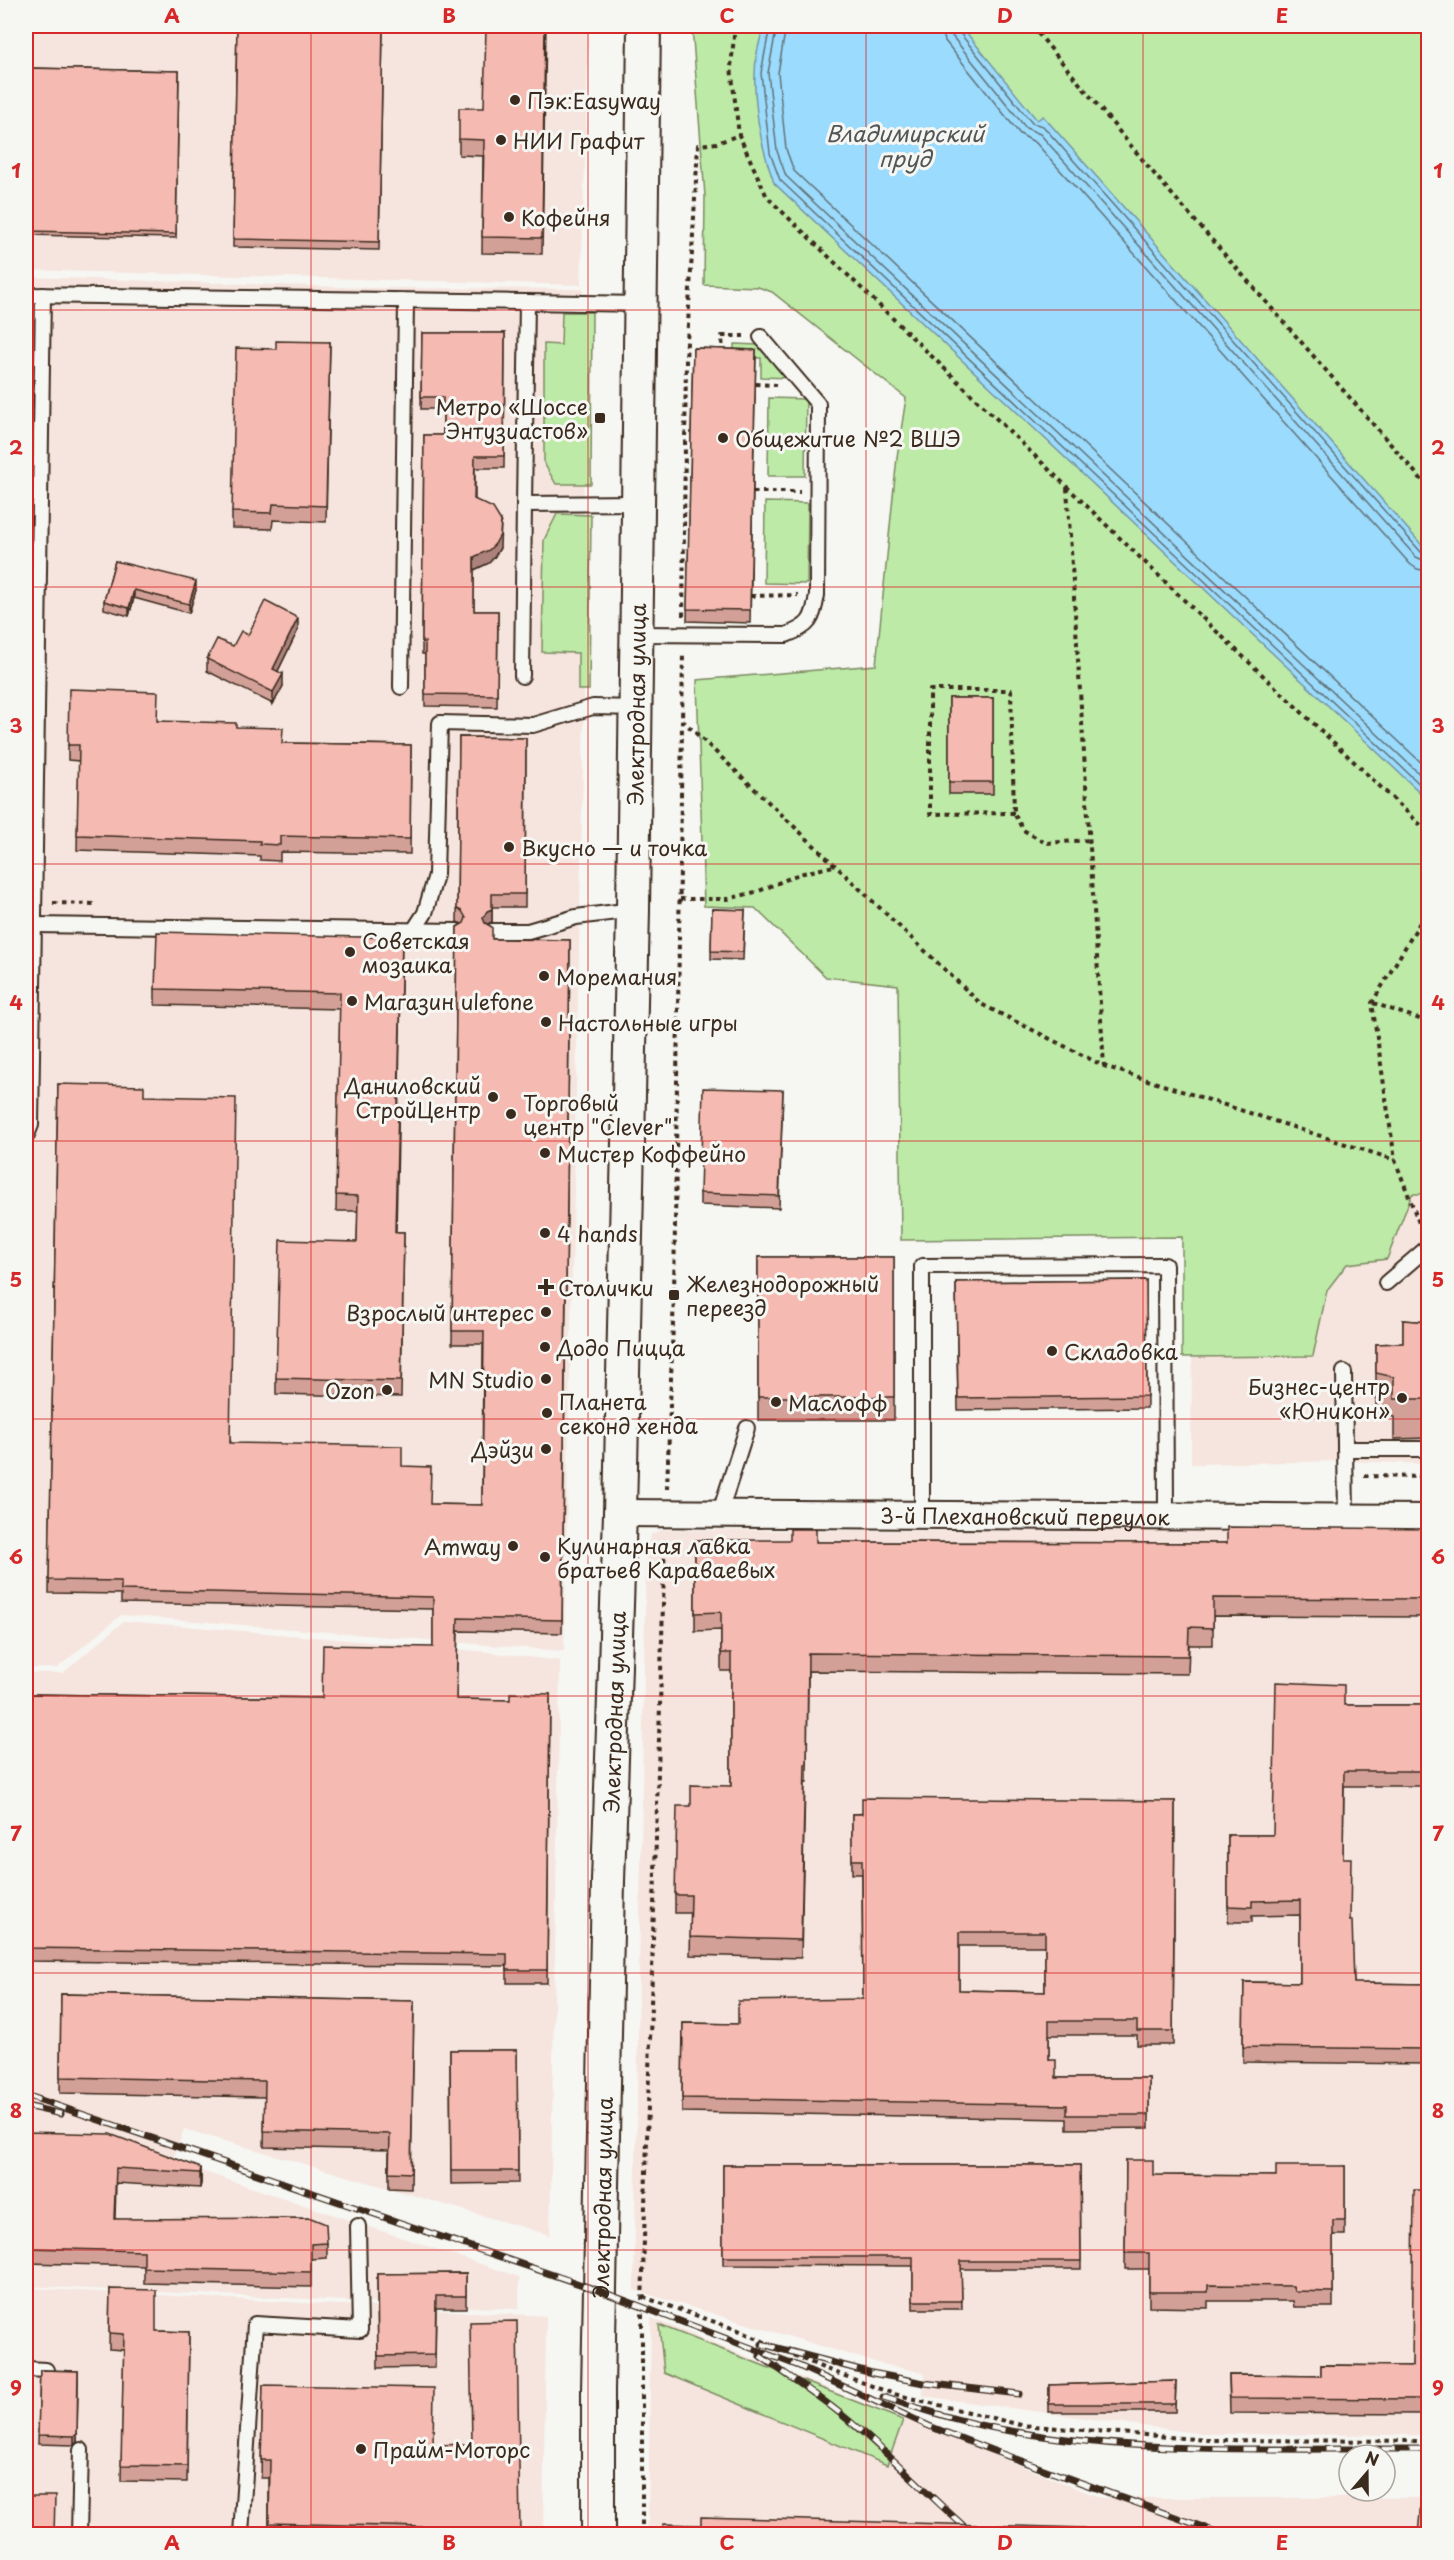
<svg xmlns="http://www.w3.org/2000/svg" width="1454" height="2560" font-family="'Playpen Sans',sans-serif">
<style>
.built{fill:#f6e4de}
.green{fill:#bdeaa7;stroke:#7c8a62;stroke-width:1.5}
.water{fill:#9bdbfd;stroke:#7594a4;stroke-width:1.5}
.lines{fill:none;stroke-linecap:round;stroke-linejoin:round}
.shore{stroke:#617177;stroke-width:1.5}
.service-casing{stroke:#3b2a1e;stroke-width:18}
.minor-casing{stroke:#3b2a1e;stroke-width:30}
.tertiary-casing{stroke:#3b2a1e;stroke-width:36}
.path{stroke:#3b2a1e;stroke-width:4;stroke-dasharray:4.5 4.5;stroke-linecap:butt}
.service{stroke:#f6f6f2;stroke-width:14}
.minor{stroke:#f6f6f2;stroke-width:26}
.tertiary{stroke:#f6f6f2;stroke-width:32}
.rail-casing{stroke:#3b2a1e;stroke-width:7}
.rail{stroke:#f6f6f2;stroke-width:4.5;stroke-dasharray:14;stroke-linecap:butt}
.wall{fill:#d3a098;stroke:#3b2a1e;stroke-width:1.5;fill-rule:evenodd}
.shaded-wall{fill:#ac827c;stroke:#3b2a1e;stroke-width:1.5}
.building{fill:#f5bab1;stroke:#3b2a1e;stroke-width:1.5;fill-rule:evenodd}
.grid{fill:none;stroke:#d62828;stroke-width:1.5;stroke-opacity:0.55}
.poi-dot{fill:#3b2a1e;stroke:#f6f6f2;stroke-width:2}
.labels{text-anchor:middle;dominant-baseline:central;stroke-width:6;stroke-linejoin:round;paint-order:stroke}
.poi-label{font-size:21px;fill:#3b2a1e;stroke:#f6f6f2;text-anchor:start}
.street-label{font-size:21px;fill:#3b2a1e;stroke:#f6f6f2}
.water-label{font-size:22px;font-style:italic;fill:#535656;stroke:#f6f6f2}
.neatline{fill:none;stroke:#d62828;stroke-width:2}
.grid-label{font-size:20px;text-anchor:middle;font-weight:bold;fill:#d62828}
</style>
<rect width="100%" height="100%" fill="#f6f6f2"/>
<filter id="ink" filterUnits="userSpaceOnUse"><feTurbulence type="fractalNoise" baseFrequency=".0167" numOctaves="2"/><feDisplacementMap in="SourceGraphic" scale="12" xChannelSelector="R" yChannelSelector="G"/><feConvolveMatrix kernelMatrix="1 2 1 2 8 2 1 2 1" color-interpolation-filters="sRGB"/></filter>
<g filter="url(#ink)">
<g class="built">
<polygon points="26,26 589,26 581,285 26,270"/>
<polygon points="26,277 370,288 583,289 584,715 564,1651 121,1615 57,1668 26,1668"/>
<polygon points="1412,1194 1428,1194 1428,1464 1345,1461 1191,1464 1192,1357 1313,1356 1327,1290 1347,1264 1387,1258"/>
<polygon points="662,1530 1428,1532 1428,2435 1203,2434 923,2396 925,2373 878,2363 634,2290 646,1548 652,1534"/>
<polygon points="124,1621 487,1652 560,1661 550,2235 184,2129 172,2161 519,2277 519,2309 26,2286 26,1673 63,1673"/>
<polygon points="26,2288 546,2316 543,2534 26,2534"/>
<polygon points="651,2318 1101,2498 1428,2498 1428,2534 648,2534"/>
</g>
<g class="green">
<polygon points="692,26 1428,26 1428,1194 1412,1194 1387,1259 1347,1264 1327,1290 1313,1356 1182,1357 1182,1237 901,1240 898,985 826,977 755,908 704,906 697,680 876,665 897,457 906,398 772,292 758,287 704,285 705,196"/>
<polygon points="562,312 592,312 591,484 556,484 544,463 544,344 561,345"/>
<polygon points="734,344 760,345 790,378 761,377 761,358 734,357"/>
<polygon points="769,398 806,399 805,476 768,476"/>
<polygon points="765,502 808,503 807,584 764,583"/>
<polygon points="557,514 591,515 589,690 578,690 578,653 542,652 544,540"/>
<polygon points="659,2325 903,2420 887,2465 664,2373"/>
</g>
<path class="water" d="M765,26H961L1037,120L1043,116L1428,552V800L774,183C758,139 745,70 765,26Z"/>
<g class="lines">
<g class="shore">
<polyline points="770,26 761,73 770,153 780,180 1428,792"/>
<polyline points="777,26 768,73 777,151 786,176 1428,782"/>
<polyline points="786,26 778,73 786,149 794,171 1428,769"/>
<polyline points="941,26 945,41 1020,134 1036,143 1410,564 1417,569 1428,571"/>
<polyline points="950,26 952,36 1026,128 1040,134 1416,557 1428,562"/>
<polyline points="957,26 959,32 1032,123 1043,126 1421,552 1428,555"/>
</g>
<defs>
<g id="service">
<polyline points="26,295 527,302 524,504 639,503"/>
<polyline points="527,302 641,304"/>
<path d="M637,634L786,635C810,626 813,620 817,595L818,404L761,337"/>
<polyline points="522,676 524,504"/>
<polyline points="401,687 406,302"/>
<polyline points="34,925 457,931"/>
<polyline points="414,930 425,913 436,875 440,723 533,725 593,707 636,708"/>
<polyline points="492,931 528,931 576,917 633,910"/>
<polyline points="26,1137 31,1125 43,295"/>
<polyline points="1386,1283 1428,1247"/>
<polyline points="1344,1372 1346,1517"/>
<polyline points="1345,1449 1428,1449"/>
<polyline points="719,1515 747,1428"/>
<polyline points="922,1515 922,1266 1165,1265 1166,1516"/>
<polyline points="26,2369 46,2370"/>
<polyline points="79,2534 81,2450"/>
<polyline points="241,2534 255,2324 360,2330 358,2226"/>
</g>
<g id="minor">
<path id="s1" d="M620,1513L1428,1518"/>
</g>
<g id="tertiary">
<path id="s2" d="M598,2534V2390L608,1881L620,1513L633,910L644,26"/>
</g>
</defs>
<use href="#service" class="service-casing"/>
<use href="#minor" class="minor-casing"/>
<use href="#tertiary" class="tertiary-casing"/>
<g class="path">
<polyline points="735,26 731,67 739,135 767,197 1213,628 1428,832"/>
<polyline points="1032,26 1156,176 1428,487"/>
<polyline points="723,354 722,336 744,336"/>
<polyline points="755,384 776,385"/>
<polyline points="1067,488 1104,1066"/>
<polyline points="753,492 800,492"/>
<polyline points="751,596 798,595"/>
<polyline points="683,616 686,360 698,145 717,143 739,135"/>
<polyline points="682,720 981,1004 1104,1066 1395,1160"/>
<polyline points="1014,813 930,814 930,690 1011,690 1014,813 1023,830 1046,843 1090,840"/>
<polyline points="680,899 728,899 759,891 799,874 834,866"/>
<polyline points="53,903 96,904"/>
<polyline points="1373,1003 1428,1022"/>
<polyline points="1422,1231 1395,1160 1372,1003 1428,909"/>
<polyline points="1364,1476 1428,1477"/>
<polyline points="667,1489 674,1295 683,653"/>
<polyline points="643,2297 738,2330 823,2368 894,2394 1021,2425 1206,2440 1428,2441"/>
<polyline points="642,2534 642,2306 665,1538"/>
</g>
<use href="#service" class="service"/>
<use href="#minor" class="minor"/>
<use href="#tertiary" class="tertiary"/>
<defs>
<g id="rail">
<polyline points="26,2095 600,2291 799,2366 929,2426 991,2450 1222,2534"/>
<polyline points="26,2106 61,2114"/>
<polyline points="762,2344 872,2373 924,2383 1019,2394"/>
<path d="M760,2356C784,2373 809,2389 832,2407C883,2446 925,2493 973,2534"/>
<path d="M883,2397C925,2410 967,2424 1011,2431C1148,2455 1290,2448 1428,2449"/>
</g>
</defs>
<use href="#rail" class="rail-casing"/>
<use href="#rail" class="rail"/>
</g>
<g class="wall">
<polygon points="237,26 383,26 379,250 233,247"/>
<polygon points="546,26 542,254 482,253 483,156 459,155 459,139 484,108"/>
<polygon points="26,68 179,71 176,238 26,235"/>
<polygon points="422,333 505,333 504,468 475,468 475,499 500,548 495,556 489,563 474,570 474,611 498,611 497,707 425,706 425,654 422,654 424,435 443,435 443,409 421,409"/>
<polygon points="330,342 326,522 273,520 272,529 232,528 232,512 276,349"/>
<polygon points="693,348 756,350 750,623 687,621"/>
<polygon points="115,561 196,590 189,613 134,598 129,616 104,609 104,601"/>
<polygon points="298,630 278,671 283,686 273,704 207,671 207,659 233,646 248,635"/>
<rect x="949" y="698" width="44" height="96"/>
<polygon points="157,721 236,727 283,743 411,745 410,854 280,852 280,861 260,860 260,856 77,850 79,761 68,760 68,745"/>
<polygon points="459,737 526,738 525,907 492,907 492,922 487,924 492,939 570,940 562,1633 458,1631 456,1699 510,1700 550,1694 547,1983 507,1983 507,1966 26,1961 26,1694 322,1698 433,1647 433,1609 121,1603 121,1594 49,1593 58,1084 144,1096 231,1443 402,1466 430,1504 482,1505 483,1344 452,1344 457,927 462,924 457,922"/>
<polygon points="712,909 745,910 743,960 711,959"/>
<polygon points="402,938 396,1232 404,1232 401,1397 276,1394 276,1378 357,1242 358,1211 336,1211 340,1009 155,1005 155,989"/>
<polygon points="783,1090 779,1208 700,1205 700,1193"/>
<rect x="758" y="1257" width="136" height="163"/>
<polygon points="1146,1280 1147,1408 958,1410 956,1282"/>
<polygon points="1403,1320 1428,1322 1428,1438 1394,1439 1394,1417 1376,1413 1376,1344 1403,1343"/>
<polygon points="1428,1529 1428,1617 1213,1616 1213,1645 1189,1645 1188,1674 808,1671 807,1782 805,1782 801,1958 690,1955 691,1913 675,1913 675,1895 691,1806 731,1786 731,1671 721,1671 721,1630 695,1631 695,1540 816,1542 1227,1543"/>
<polygon points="26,1572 28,1572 30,1655 26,1655"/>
<polygon points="1344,1705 1428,1705 1428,1786 1344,1786 1343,1858 1350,1920 1354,1983 1428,1984 1428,2064 1243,2062 1244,1982 1300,1983 1300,1915 1252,1916 1252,1922 1228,1922 1228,1835 1273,1835"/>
<path d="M1175,1801L1173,2045H1137V2035H1049V2060L1056,2078H1149V2128L1067,2129V2119L682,2112L683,2023L738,2024L863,1999L862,1874H852V1814ZM959,1946H1045V1992L959,1990Z"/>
<polygon points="61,1994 414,2001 411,2189 389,2188 389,2150 264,2147 265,2097 60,2093"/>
<polygon points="450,2050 517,2050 518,2183 451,2184"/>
<polygon points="26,2132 201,2168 201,2183 200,2188 116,2183 115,2219 327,2243 327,2258 311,2259 311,2287 144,2283 144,2266 27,2263 27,2253 26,2253"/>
<polygon points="1126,2160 1153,2175 1276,2176 1345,2166 1345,2235 1333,2235 1333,2307 1294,2307 1293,2301 1208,2301 1208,2308 1149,2307 1149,2269 1125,2269"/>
<polygon points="723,2165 1080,2165 1081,2269 961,2269 962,2309 913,2309 913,2266 723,2265"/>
<polygon points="1428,2190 1428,2414 1230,2413 1229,2375 1321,2376 1321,2365 1412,2366"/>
<polygon points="466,2273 466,2308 436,2308 435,2367 378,2368 377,2274"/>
<polygon points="110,2289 156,2331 189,2332 187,2482 121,2481 124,2350 109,2349"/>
<polygon points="40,2370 78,2371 77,2442 74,2445 38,2444"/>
<polygon points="1176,2381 1175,2412 1049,2412 1049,2385"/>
<polygon points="263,2385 433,2445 520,2535 269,2535 269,2478 261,2478"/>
</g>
<g class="shaded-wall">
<polygon points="501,521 500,548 495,556 489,563 474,570 474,557"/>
<polygon points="196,581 196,590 189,613 189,604"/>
<polygon points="134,590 134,598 129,616 129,608"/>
<polygon points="298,618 298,630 273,681 273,669"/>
<polygon points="283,674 283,686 273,704 273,692"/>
<polygon points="492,909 492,922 487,924 483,930 483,918 487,911"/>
<polygon points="201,2168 201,2183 200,2188 200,2173"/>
<polygon points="78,2371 77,2442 74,2445 74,2436"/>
</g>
<g class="building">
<polygon points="237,26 383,26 379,242 233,239"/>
<polygon points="486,26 545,26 542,238 482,237 484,140 459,139 459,108 484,108"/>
<polygon points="26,68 179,71 176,234 26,231"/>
<polygon points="422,333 505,333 504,456 475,456 474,499 493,508 501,521 500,535 495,544 489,550 474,557 474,611 498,611 497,695 425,694 425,642 422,642 424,435 443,435 443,397 421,397"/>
<polygon points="276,341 330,342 326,506 273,504 272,513 232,512 236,348 276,349"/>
<polygon points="693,348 756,350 750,610 687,609"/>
<polygon points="26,368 33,368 26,804"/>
<polygon points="115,561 196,581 189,604 134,590 129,608 104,601"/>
<polygon points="265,601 298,618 273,669 283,674 273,692 207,659 217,639 233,646 241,631 248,635"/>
<polygon points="69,689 158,692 157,721 236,723 236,727 283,728 282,743 411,745 410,839 280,836 280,845 260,844 260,841 77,835 79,745 68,745"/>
<rect x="949" y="698" width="44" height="84"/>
<polygon points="459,737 526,738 525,894 492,894 492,909 487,911 483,918 485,923 492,927 492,939 570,940 562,1620 458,1618 456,1699 510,1700 510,1693 550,1694 547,1970 507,1970 507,1954 26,1948 26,1694 322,1698 323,1645 433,1647 433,1597 121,1590 121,1581 49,1580 58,1084 144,1086 144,1096 236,1098 230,1443 402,1446 402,1466 431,1467 430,1504 482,1505 484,1331 452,1331 457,927 464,923 466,918 462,911 457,909"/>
<polygon points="712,909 745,910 743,952 711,951"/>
<polygon points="157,932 402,938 395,1232 404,1232 401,1381 276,1378 280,1240 357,1242 358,1196 336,1195 340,993 155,989"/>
<polygon points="703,1088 783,1090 779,1196 700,1193"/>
<rect x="758" y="1257" width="136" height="140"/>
<polygon points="1146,1280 1147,1396 958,1398 956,1282"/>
<polygon points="1403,1320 1428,1322 1428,1399 1394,1399 1394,1377 1376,1373 1376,1344 1403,1343"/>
<polygon points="1227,1527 1428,1529 1428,1599 1213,1598 1213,1628 1189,1627 1188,1656 808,1653 807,1764 805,1764 801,1940 690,1937 691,1895 675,1895 677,1806 691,1806 691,1785 731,1786 731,1653 721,1653 721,1612 695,1613 695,1540 790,1540 790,1529 816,1529 816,1542 1227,1543"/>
<polygon points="26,1572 28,1572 30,1643 26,1643"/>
<polygon points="1276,1682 1344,1685 1344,1705 1428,1705 1428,1771 1344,1771 1343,1858 1351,1858 1350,1920 1352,1920 1354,1983 1428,1984 1428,2049 1243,2047 1244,1982 1300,1983 1300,1900 1252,1901 1252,1907 1228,1906 1228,1835 1273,1835"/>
<path d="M862,1798L1175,1801L1173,2031H1137V2021H1049V2060H1056V2078H1149V2115H1067V2105L682,2098L683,2023L738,2024V2001L863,1999L862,1860H852V1814H862ZM959,1932H1045V1992L959,1990Z"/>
<polygon points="61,1994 414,2001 411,2173 389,2172 390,2134 264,2131 265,2081 60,2077"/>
<polygon points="450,2050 517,2050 518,2171 451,2171"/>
<polygon points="26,2132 110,2134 201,2168 200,2173 116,2168 114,2219 311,2218 326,2224 327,2243 311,2244 311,2272 144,2268 144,2251 27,2248 27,2238 26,2238"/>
<polygon points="1126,2160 1153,2160 1153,2175 1276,2176 1276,2166 1345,2166 1345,2220 1333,2220 1333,2292 1294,2291 1293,2286 1208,2285 1208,2292 1149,2292 1149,2253 1125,2253"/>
<polygon points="723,2165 1080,2165 1081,2261 961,2261 962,2301 913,2301 913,2257 723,2257"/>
<polygon points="1414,2190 1428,2190 1428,2399 1230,2398 1229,2375 1321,2376 1321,2365 1412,2366"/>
<polygon points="466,2273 466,2296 436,2296 435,2355 378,2356 377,2274"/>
<polygon points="110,2289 156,2290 156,2331 189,2332 187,2466 121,2465 124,2334 109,2333"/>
<polygon points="26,2293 28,2293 26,2331"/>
<polygon points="517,2321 520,2535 462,2535 462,2528 269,2523 270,2460 261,2460 263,2385 434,2388 433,2445 472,2444 470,2322"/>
<polygon points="40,2370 78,2371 77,2434 74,2436 38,2435"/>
<polygon points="1176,2381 1175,2404 1049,2404 1049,2385"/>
<polygon points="26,2496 55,2496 54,2535 26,2535"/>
<polygon points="1421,2501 1428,2501 1428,2535 1418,2535"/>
<polygon points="701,2517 1084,2528 1083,2535 663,2535 663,2524 701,2525"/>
</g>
</g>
<path class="grid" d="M311,26V2534M588,26V2534M866,26V2534M1143,26V2534M26,310H1428M26,587H1428M26,864H1428M26,1141H1428M26,1419H1428M26,1696H1428M26,1973H1428M26,2250H1428"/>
<g class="poi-dot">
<circle cx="515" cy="100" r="6"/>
<circle cx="501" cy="140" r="6"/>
<circle cx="509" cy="217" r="6"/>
<rect x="594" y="412" width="12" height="12" rx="3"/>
<circle cx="723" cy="438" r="6"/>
<circle cx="509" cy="847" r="6"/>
<circle cx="350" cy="952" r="6"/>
<circle cx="544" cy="976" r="6"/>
<circle cx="352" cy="1001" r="6"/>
<circle cx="546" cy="1022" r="6"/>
<circle cx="493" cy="1097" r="6"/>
<circle cx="511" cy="1114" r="6"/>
<circle cx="545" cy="1153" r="6"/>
<circle cx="545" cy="1233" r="6"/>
<path d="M543 1278h6v6h6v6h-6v6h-6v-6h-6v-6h6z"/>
<rect x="668" y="1289" width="12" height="12" rx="3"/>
<circle cx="546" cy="1312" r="6"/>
<circle cx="545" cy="1347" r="6"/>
<circle cx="1052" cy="1351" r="6"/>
<circle cx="546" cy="1379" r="6"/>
<circle cx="387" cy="1390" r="6"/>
<circle cx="1402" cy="1398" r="6"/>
<circle cx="776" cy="1402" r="6"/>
<circle cx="547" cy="1413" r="6"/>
<circle cx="546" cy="1449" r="6"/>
<circle cx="513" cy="1546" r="6"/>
<circle cx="545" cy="1557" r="6"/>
<circle cx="361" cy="2449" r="6"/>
</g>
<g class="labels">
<g class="poi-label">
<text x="527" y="100">Пэк:Easyway</text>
<text x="513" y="140">НИИ Графит</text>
<text x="521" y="217">Кофейня</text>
<text x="588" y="406" text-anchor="end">Метро «Шоссе<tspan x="588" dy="24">Энтузиастов»</tspan></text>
<text x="735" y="438">Общежитие №2 ВШЭ</text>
<text x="521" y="847">Вкусно — и точка</text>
<text x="362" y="940">Советская<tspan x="362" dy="24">мозаика</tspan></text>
<text x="556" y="976">Моремания</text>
<text x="364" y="1001">Магазин ulefone</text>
<text x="558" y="1022">Настольные игры</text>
<text x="481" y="1085" text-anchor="end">Даниловский<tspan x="481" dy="24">СтройЦентр</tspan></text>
<text x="523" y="1102">Торговый<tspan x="523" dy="24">центр "Clever"</tspan></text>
<text x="557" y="1153">Мистер Коффейно</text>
<text x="557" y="1233">4 hands</text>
<text x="686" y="1283">Железнодорожный<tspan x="686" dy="24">переезд</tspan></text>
<text x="558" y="1287">Столички</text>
<text x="534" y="1312" text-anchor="end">Взрослый интерес</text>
<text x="557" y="1347">Додо Пицца</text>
<text x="1064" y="1351">Складовка</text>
<text x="534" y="1379" text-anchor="end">MN Studio</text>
<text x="1390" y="1386" text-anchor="end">Бизнес-центр<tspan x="1390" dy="24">«Юникон»</tspan></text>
<text x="375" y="1390" text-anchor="end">Ozon</text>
<text x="559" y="1401">Планета<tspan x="559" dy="24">секонд хенда</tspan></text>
<text x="788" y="1402">Маслофф</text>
<text x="534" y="1449" text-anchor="end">Дэйзи</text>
<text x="557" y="1545">Кулинарная лавка<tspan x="557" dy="24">братьев Караваевых</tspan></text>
<text x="501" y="1546" text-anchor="end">Amway</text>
<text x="373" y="2449">Прайм-Моторс</text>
</g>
<g class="street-label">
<text stroke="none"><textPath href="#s2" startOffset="1830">Электродная улица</textPath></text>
<text stroke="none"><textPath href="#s1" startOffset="405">3-й Плехановский переулок</textPath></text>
<text stroke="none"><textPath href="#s2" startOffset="822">Электродная улица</textPath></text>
<text stroke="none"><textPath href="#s2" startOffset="336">Электродная улица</textPath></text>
</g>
<g class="water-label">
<text x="905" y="132">Владимирский<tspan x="905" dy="25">пруд</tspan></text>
</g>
</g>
<rect width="1454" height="2560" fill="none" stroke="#f6f6f2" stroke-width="66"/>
<g transform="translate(1367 2473) rotate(20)"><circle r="28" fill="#f6f6f2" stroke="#aba49d" stroke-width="1.5"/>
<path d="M0-4.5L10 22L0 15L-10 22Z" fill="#3b2a1e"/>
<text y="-9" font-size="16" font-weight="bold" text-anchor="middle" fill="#3b2a1e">N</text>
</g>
<rect x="33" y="33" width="1388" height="2494" class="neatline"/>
<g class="grid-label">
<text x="172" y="23">A</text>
<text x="449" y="23">B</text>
<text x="727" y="23">C</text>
<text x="1005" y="23">D</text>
<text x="1282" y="23">E</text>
<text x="16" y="178">1</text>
<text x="1438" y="178">1</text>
<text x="16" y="455">2</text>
<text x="1438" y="455">2</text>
<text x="16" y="733">3</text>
<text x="1438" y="733">3</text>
<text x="16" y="1010">4</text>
<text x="1438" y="1010">4</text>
<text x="16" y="1287">5</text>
<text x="1438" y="1287">5</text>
<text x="16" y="1564">6</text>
<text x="1438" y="1564">6</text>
<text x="16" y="1841">7</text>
<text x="1438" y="1841">7</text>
<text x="16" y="2118">8</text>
<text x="1438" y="2118">8</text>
<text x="16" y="2395">9</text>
<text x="1438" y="2395">9</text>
<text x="172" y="2550">A</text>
<text x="449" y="2550">B</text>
<text x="727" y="2550">C</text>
<text x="1005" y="2550">D</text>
<text x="1282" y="2550">E</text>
</g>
</svg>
